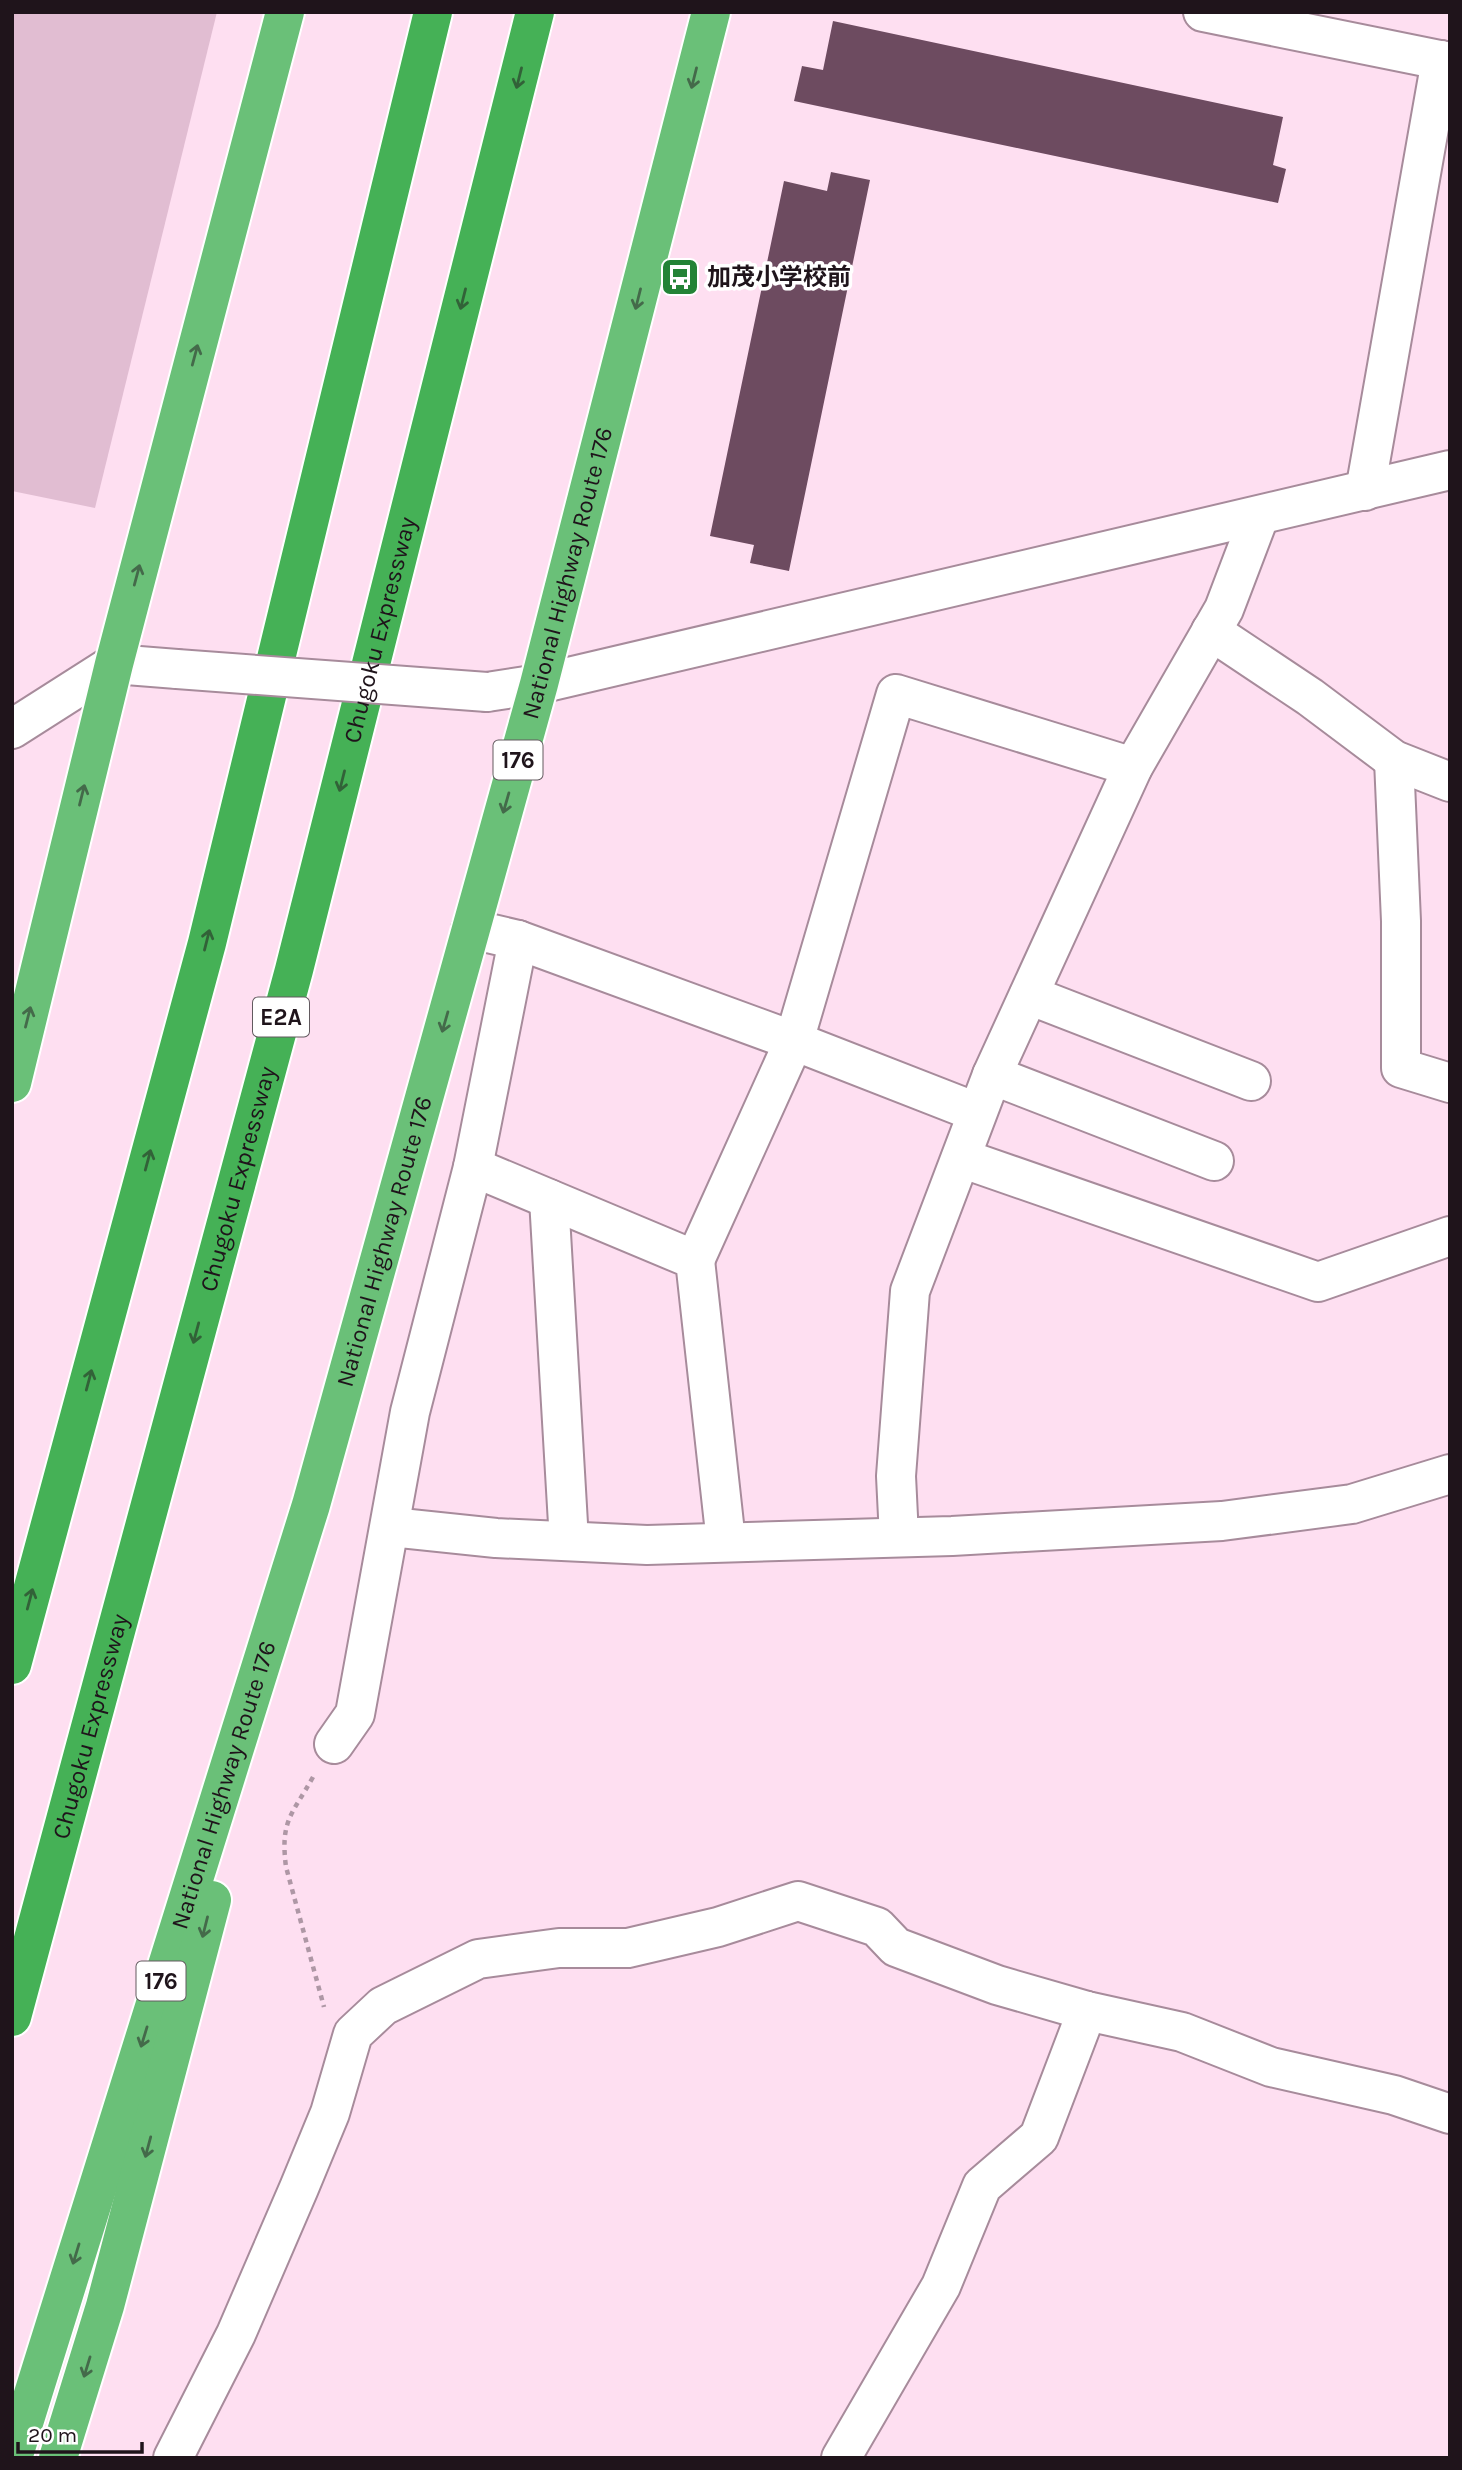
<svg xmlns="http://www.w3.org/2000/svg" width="1462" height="2470" font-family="Karla,'Noto Sans JP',sans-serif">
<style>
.green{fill:#e1bdd2}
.building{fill:#6d4b60}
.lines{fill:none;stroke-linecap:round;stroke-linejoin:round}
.minor-casing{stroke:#a78b9b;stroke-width:42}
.tertiary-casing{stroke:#a78b9b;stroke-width:42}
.trunk-casing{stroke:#fff;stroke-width:42}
.motorway-casing{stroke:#fff;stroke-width:42}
.path{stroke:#ae97a5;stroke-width:4.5;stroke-dasharray:5 5;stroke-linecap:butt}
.minor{stroke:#fff;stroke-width:38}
.tertiary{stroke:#fff;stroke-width:38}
.trunk{stroke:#6ac078;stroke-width:38}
.motorway{stroke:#45b156;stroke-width:38}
.tertiary-bridge-casing{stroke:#a78b9b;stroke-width:42;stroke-linecap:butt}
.tertiary-bridge{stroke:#fff;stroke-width:38}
.oneway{stroke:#326238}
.oneway2{stroke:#446a4a}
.labels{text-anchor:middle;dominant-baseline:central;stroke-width:7;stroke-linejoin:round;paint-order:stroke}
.shield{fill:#fff;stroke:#625a5f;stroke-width:2}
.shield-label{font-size:23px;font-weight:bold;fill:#1f141b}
.poi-label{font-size:24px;font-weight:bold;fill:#1f141b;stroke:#fff;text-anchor:start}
.street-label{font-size:24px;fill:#1f141b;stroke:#fff}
</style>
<rect width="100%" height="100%" fill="#fedff1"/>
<polygon class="green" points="12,12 217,12 95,508 12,491"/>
<g class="building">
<polygon points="833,21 1283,117 1273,165 1286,169 1278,203 794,101 802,66 823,70"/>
<polygon points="831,172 870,180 789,571 750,563 754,545 710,536 784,181 827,191"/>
</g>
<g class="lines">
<defs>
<g id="minor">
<polyline points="1365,491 1441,60"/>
<polyline points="1211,631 1310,697 1394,760 1450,782"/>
<polyline points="487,692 539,684 1450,470"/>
<polyline points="1394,760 1401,921 1401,1068 1450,1083"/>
<polyline points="471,929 518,940 473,1167"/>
<polyline points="518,940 794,1041 976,1112"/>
<polyline points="1029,995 1251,1081"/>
<polyline points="992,1075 1214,1161"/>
<polyline points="961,1158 1318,1282 1450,1236"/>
<polyline points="549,1199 569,1541"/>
<polyline points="695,1260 794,1041 896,694 1133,767"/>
<polyline points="391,1527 496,1538 647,1545 952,1536 1222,1521 1352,1504 1450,1474"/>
<polyline points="899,1537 896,1476 910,1291 992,1075 1133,767 1224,609 1259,517"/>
<polyline points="334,1744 355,1714 410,1412 473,1167 695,1260 726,1542"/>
<polyline points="173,2458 236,2334 299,2188 330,2113 353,2034 383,2006 478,1959 559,1948 628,1948 718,1927 798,1901 877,1927 896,1947 997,1985 1087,2011 1182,2032 1271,2067 1394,2095 1450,2114"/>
<polyline points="841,2458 941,2286 982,2186 1039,2137 1087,2011"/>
</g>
<g id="tertiary">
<polyline points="1203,12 1450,62"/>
<polyline points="12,729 114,664 177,669"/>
</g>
<g id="trunk">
<polyline points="12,1083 114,664 285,12"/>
<path id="s1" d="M13,2458L311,1505L539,684L711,12"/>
<polyline points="58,2458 105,2306 212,1900"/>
</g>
<g id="motorway">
<polyline points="12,1665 207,943 433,12"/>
<path id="s2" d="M12,2017L294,970L535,12"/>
</g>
</defs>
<use href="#minor" class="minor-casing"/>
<use href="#tertiary" class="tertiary-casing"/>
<use href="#trunk" class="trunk-casing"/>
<use href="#motorway" class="motorway-casing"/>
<path class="path" d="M313,1777C292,1815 280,1820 286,1867L324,2007"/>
<use href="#minor" class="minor"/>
<use href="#tertiary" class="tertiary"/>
<use href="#trunk" class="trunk"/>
<use href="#motorway" class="motorway"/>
<defs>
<polyline id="tertiary-bridge" points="177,669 487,692"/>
</defs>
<use href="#tertiary-bridge" class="tertiary-bridge-casing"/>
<use href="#tertiary-bridge" class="tertiary-bridge"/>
</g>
<defs><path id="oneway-shaft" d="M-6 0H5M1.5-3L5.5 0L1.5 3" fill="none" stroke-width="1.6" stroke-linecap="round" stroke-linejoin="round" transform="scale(1.75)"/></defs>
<g class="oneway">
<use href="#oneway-shaft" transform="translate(519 78) rotate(104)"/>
<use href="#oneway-shaft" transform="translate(463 299) rotate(104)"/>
<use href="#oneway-shaft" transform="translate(342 781) rotate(104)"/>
<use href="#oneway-shaft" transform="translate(207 940) rotate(-76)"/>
<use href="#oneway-shaft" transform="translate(148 1160) rotate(-75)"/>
<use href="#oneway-shaft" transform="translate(196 1333) rotate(105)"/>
<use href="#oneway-shaft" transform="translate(89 1380) rotate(-75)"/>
<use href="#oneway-shaft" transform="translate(30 1599) rotate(-75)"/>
</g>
<g class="oneway2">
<use href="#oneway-shaft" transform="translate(694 78) rotate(104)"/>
<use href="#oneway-shaft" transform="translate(638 299) rotate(104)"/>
<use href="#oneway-shaft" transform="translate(195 355) rotate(-75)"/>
<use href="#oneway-shaft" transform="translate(137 575) rotate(-75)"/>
<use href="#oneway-shaft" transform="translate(82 795) rotate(-76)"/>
<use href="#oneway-shaft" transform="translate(506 803) rotate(106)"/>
<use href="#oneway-shaft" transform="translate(28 1017) rotate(-76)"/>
<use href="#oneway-shaft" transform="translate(445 1022) rotate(106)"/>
<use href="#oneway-shaft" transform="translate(205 1927) rotate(104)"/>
<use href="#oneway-shaft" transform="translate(144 2037) rotate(107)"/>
<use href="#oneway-shaft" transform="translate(148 2147) rotate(105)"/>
<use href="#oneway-shaft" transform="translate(76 2254) rotate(107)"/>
<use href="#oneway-shaft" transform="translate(87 2367) rotate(107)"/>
</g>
<defs>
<symbol id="bus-square" viewBox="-11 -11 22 22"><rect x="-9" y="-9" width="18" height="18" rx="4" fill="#238336" stroke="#fff"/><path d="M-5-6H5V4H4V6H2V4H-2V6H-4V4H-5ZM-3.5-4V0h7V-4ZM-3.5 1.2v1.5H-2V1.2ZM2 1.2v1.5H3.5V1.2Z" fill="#fff"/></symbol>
</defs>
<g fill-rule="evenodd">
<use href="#bus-square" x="658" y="255" width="44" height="44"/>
</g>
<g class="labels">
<g class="shield">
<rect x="493.5" y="740.5" width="49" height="39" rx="5"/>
<rect x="253" y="997.5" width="56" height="39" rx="5"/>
<rect x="136.5" y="1961.5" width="49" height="39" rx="5"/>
</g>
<g class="shield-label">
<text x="518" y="760">176</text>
<text x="281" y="1017">E2A</text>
<text x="161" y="1981">176</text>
</g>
<g class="poi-label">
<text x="707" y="277">加茂小学校前</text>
</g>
<g class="street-label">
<text stroke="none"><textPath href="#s1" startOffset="1965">National Highway Route 176</textPath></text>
<text stroke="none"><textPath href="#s2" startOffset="1435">Chugoku Expressway</textPath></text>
<text stroke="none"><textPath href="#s2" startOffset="868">Chugoku Expressway</textPath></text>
<text stroke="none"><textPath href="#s1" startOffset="1272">National Highway Route 176</textPath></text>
<text stroke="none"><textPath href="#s2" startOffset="301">Chugoku Expressway</textPath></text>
<text stroke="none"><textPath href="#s1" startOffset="705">National Highway Route 176</textPath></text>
</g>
</g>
<rect width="1462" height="2470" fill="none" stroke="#1f141b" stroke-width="28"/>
<path d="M18 2442v10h124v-10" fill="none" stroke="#1f141b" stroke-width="3.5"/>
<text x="28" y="2442" font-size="21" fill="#1f141b" stroke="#ffffff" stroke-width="5" paint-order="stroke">20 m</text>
</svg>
